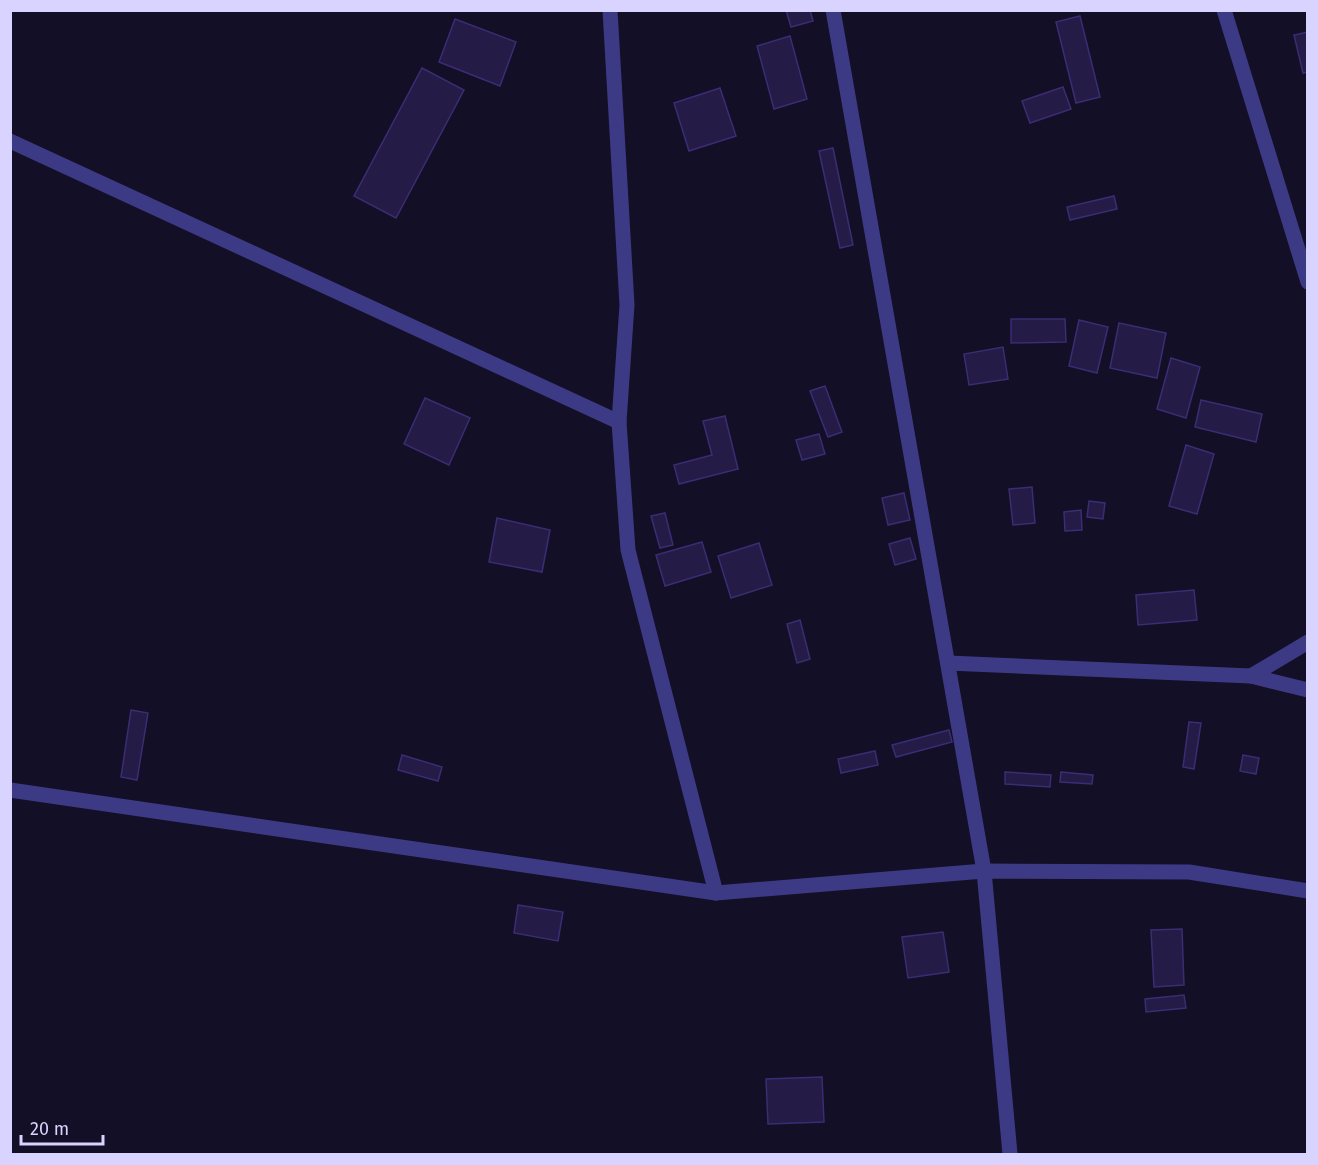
<svg xmlns="http://www.w3.org/2000/svg" width="1318" height="1165" font-family="'Fira Sans',sans-serif">
<style>
.building{fill:#241b47;stroke:#3b2d73;stroke-width:1.5}
.lines{fill:none;stroke-linecap:round;stroke-linejoin:round}
.street{stroke:#3d3a85;stroke-width:15}
</style>
<rect width="100%" height="100%" fill="#130f26"/>
<g class="building">
<polygon points="786,10 810,10 813,21 791,27"/>
<polygon points="1080,16 1100,97 1076,103 1056,22"/>
<polygon points="455,19 516,42 500,86 439,62"/>
<polygon points="1308,32 1308,72 1303,73 1294,35"/>
<polygon points="790,36 807,99 774,109 757,46"/>
<polygon points="422,68 464,90 396,218 354,196"/>
<polygon points="1063,87 1071,109 1030,123 1022,101"/>
<polygon points="720,88 736,136 689,151 674,103"/>
<polygon points="833,148 853,245 840,248 819,151"/>
<polygon points="1114,196 1117,209 1070,220 1067,207"/>
<polygon points="1011,319 1065,319 1066,342 1011,343"/>
<polygon points="1079,320 1108,327 1097,373 1069,366"/>
<polygon points="1119,323 1166,333 1157,378 1110,368"/>
<polygon points="1003,347 1008,379 969,385 964,354"/>
<polygon points="1171,358 1200,367 1186,418 1157,409"/>
<polygon points="825,386 842,432 828,437 810,391"/>
<polygon points="425,398 470,418 449,465 404,444"/>
<polygon points="1201,400 1262,414 1256,442 1195,427"/>
<polygon points="725,416 738,469 679,484 674,465 712,455 703,421"/>
<polygon points="819,434 825,454 802,460 796,440"/>
<polygon points="1186,445 1214,454 1197,514 1169,506"/>
<polygon points="1032,487 1035,523 1013,525 1009,489"/>
<polygon points="904,493 910,520 888,525 882,498"/>
<polygon points="1089,501 1105,503 1103,519 1087,517"/>
<polygon points="1081,510 1082,530 1065,531 1064,512"/>
<polygon points="665,513 673,545 660,548 651,516"/>
<polygon points="497,518 550,530 542,572 489,562"/>
<polygon points="910,538 916,559 895,565 889,544"/>
<polygon points="702,542 711,572 665,586 656,555"/>
<polygon points="759,543 772,585 731,598 718,556"/>
<polygon points="1194,590 1197,620 1138,625 1136,595"/>
<polygon points="800,620 810,659 797,663 787,624"/>
<polygon points="131,710 148,713 137,780 121,777"/>
<polygon points="1189,722 1201,723 1194,769 1183,767"/>
<polygon points="949,730 952,742 896,757 892,745"/>
<polygon points="875,751 878,765 841,773 838,759"/>
<polygon points="402,755 442,767 438,781 398,770"/>
<polygon points="1243,755 1259,758 1256,774 1240,771"/>
<polygon points="1005,772 1051,775 1050,787 1005,784"/>
<polygon points="1061,772 1093,775 1092,784 1060,782"/>
<polygon points="518,905 563,912 558,941 514,933"/>
<polygon points="1182,929 1184,985 1154,987 1151,930"/>
<polygon points="943,932 949,972 908,978 902,937"/>
<polygon points="1184,995 1186,1008 1146,1012 1145,999"/>
<polygon points="822,1077 824,1122 768,1124 766,1079"/>
</g>
<g class="lines">
<g class="street">
<polyline points="610,10 627,305 619,422 628,550 716,893"/>
<polyline points="833,10 984,871 1010,1154"/>
<polyline points="1224,10 1308,282"/>
<polyline points="10,141 619,422"/>
<polyline points="948,663 1251,676 1308,690"/>
<polyline points="1251,676 1308,642"/>
<polyline points="10,790 716,893 984,871 1189,872 1308,891"/>
</g>
</g>
<rect width="1318" height="1165" fill="none" stroke="#d9d4ff" stroke-width="24"/>
<path d="M21 1135v9h82v-9" fill="none" stroke="#d9d4ff" stroke-width="3"/>
<text x="30" y="1135" font-size="18" fill="#d9d4ff" stroke="#130f26" stroke-width="4.5" paint-order="stroke">20 m</text>
</svg>
